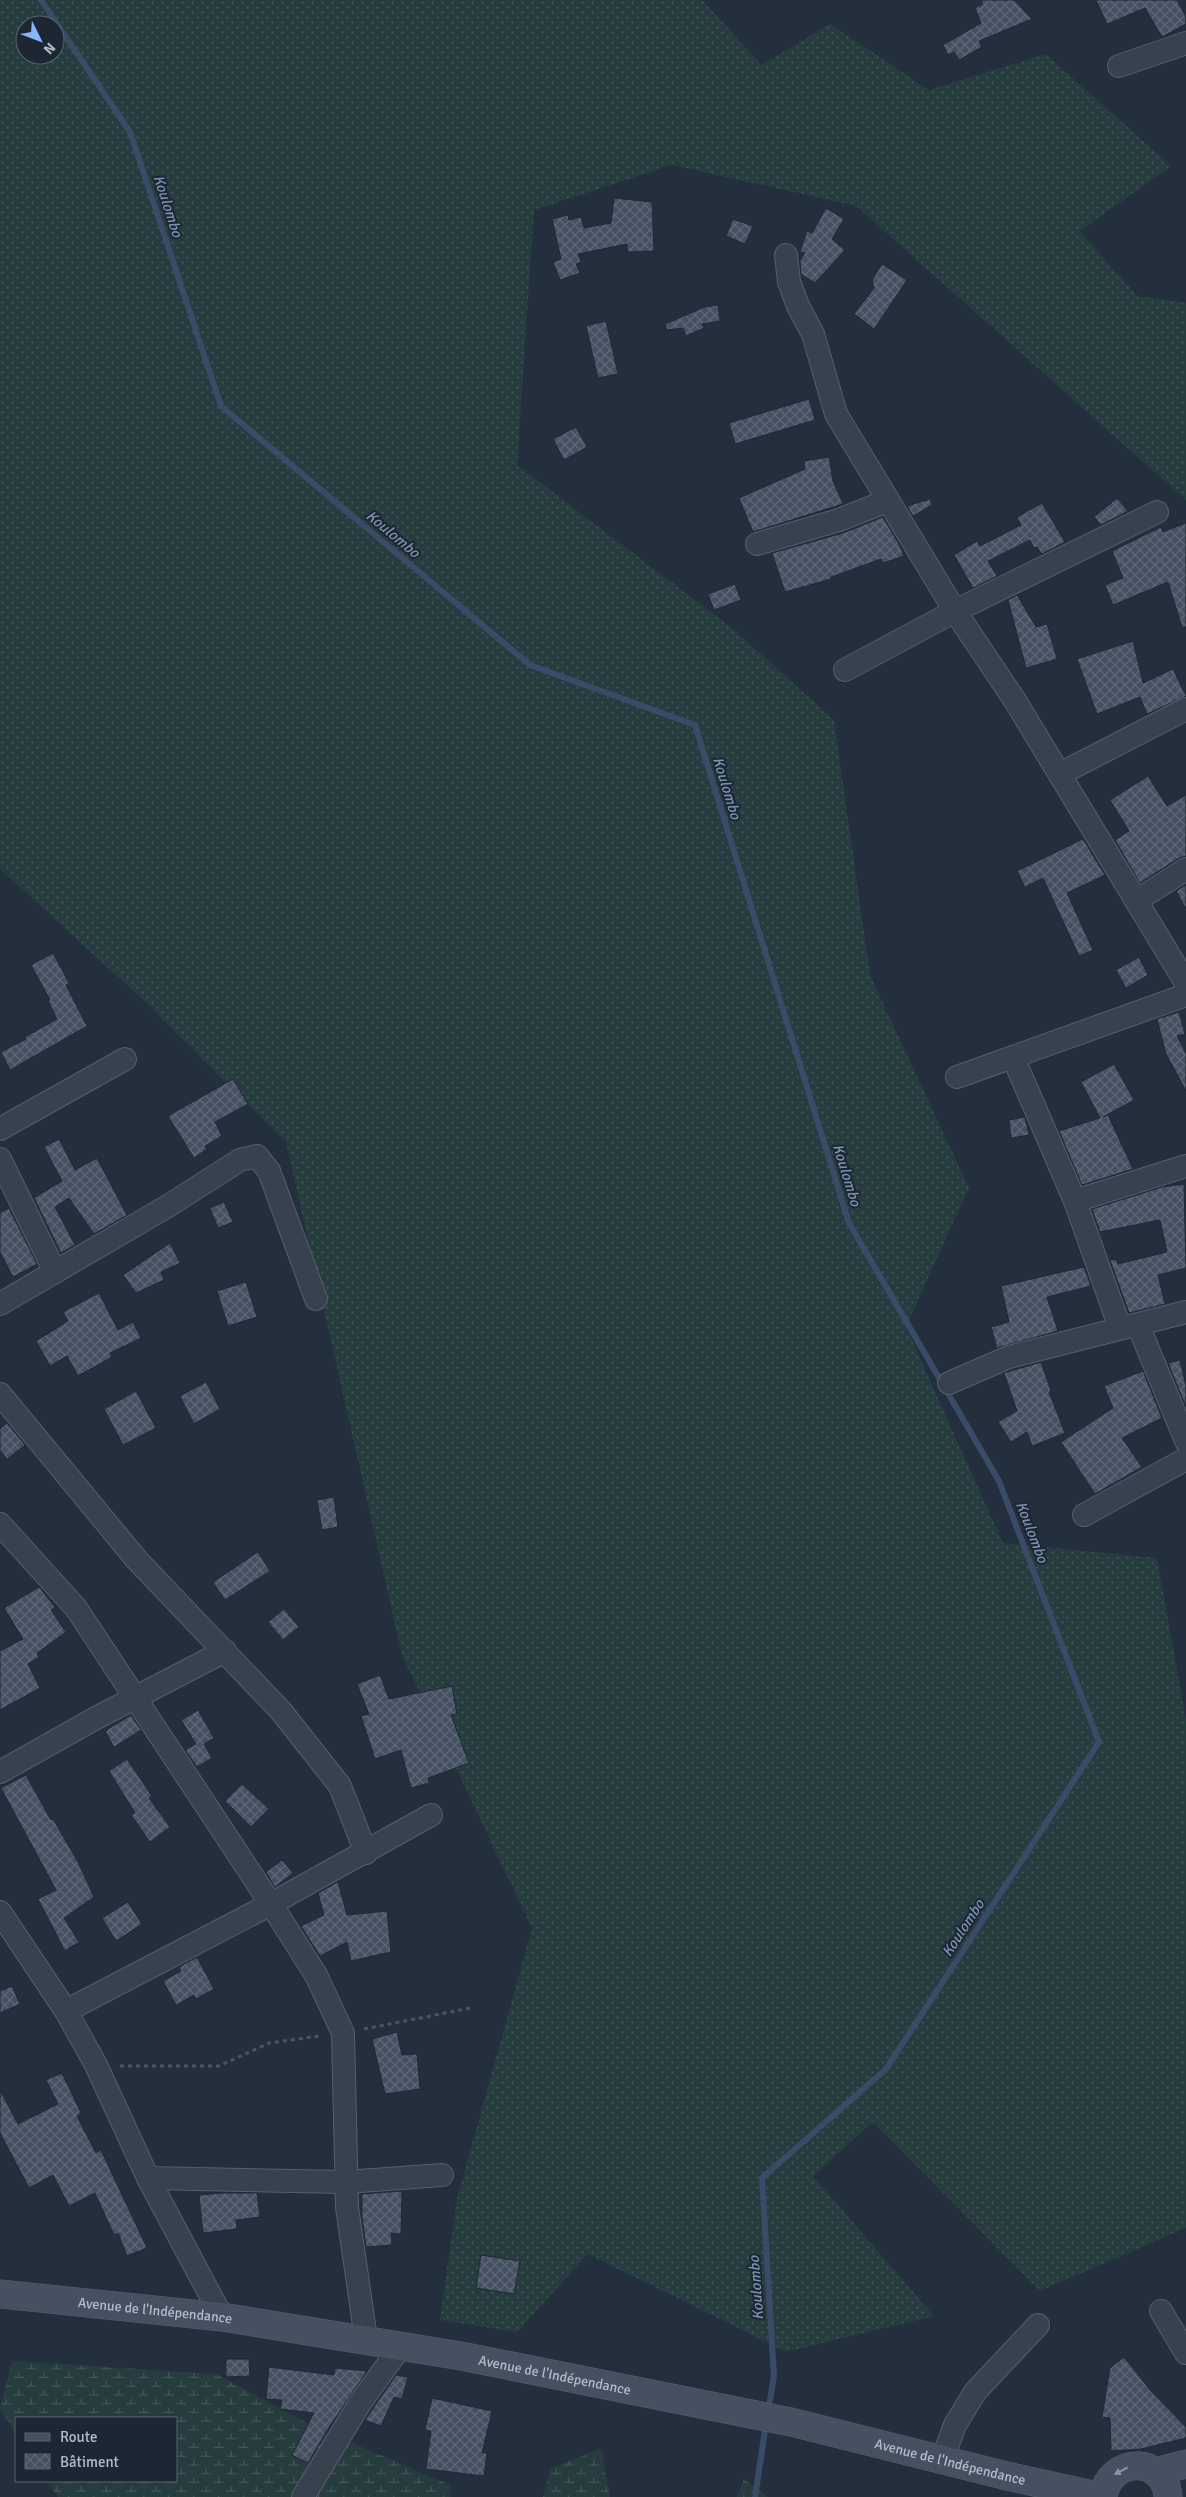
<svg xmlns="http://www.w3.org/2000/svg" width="1186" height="2497" font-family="Signika,sans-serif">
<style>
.grass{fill:url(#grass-dots);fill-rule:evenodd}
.wetland{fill:url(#wetland-marsh)}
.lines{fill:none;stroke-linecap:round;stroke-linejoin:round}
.stream{stroke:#394c67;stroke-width:6}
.building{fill:url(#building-cross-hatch);stroke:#1f2835}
.street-casing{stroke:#565f6c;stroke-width:24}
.secondary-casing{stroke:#565f6c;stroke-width:29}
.path{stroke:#44595c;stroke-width:3;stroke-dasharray:4 4;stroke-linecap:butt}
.street{stroke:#38414e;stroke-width:22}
.secondary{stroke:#465061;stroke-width:28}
.oneway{fill:#8e96a5}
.labels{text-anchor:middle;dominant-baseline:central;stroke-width:4;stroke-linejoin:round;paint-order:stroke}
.street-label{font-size:14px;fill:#b4bcc9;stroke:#1d2633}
.water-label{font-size:15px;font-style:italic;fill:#7c92b1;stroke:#1d2633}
</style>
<defs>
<pattern id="grass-dots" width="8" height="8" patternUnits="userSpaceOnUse" patternTransform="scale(1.25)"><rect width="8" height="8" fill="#263c3f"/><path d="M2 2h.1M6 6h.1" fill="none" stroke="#435659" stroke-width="1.8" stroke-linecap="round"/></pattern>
<pattern id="wetland-marsh" width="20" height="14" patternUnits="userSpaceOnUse" patternTransform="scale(1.25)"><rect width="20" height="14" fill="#263c3f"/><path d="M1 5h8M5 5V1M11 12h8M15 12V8" fill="none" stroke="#435659"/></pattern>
<pattern id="building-cross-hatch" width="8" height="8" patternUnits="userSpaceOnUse" patternTransform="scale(1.25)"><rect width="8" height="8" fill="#455162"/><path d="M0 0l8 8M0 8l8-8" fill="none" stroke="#5d6877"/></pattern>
</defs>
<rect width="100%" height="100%" fill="#242f3e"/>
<path class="grass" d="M0,0H702L762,65L830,24L929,90L1046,54L1171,166L1080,231L1137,296L1186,303V500L856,206L672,165L534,210L517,465L732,628L834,720L870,975L969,1188L906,1327L1003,1543L1157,1558L1186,1720V2228L1040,2291L873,2122L813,2176L934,2316L786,2352L588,2254L517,2332L440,2320L457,2198L532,1928L402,1655L286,1142L140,997L0,869ZM25,25H55V55H25Z"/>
<g class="wetland">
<polygon points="12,2361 216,2374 309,2424 450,2485 451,2497 58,2497 47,2481 176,2481 176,2418 16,2418 16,2433 0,2409"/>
<polygon points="601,2448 610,2497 543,2497 550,2469"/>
<polygon points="744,2479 768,2497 737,2497"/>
</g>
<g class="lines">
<g class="stream">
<polyline points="41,0 130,132 221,406 530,665 695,725 849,1223 999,1481 1099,1742 886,2069 762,2178 774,2376 768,2412"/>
<polyline points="755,2497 766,2424"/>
</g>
</g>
<g class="building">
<polygon points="981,0 1014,0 1032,19 979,41 982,47 959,60 954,52 948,55 943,45 981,23 975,8 983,4"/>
<polygon points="1096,0 1177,0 1186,17 1186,24 1162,37 1145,8 1107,24"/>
<polygon points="614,198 652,202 654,251 628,252 627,244 578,254 581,262 576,264 580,273 560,280 553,262 561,259 552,219 568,215 569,220 581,217 584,228 611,223"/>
<polygon points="826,208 844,219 832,239 845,250 815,283 801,274 800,261 805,253 800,252 807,231 812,233"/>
<polygon points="733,219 753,226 745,244 726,236"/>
<polygon points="882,264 907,280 874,329 854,314 874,288 872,280"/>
<polygon points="718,305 720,321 702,324 704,328 686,336 683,328 667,330 665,324 705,307"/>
<polygon points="606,321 618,374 598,378 586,326"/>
<polygon points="809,399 815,420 735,444 729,423"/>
<polygon points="576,427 587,447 564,460 553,439"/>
<polygon points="829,457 833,481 843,504 753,532 739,498 805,469 804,461"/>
<polygon points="1117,498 1128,511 1101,525 1094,517"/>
<polygon points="930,499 932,505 913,516 907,506"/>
<polygon points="1042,503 1065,542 1042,554 1037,547 1034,548 1030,540 988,561 997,576 973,588 954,555 977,541 980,546 1021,525 1017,517"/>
<polygon points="883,517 900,546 904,556 883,563 881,559 831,577 831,579 785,592 772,553 843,533"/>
<polygon points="1186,523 1186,627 1182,627 1168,582 1113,605 1105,585 1123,578 1112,551 1161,527 1163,532"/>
<polygon points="735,584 741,600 714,610 708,594"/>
<polygon points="1017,595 1036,627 1047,624 1057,659 1026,668 1008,600"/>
<polygon points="1133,641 1143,683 1173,669 1186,696 1147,714 1140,697 1097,714 1077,659"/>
<polygon points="1148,776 1167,806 1186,795 1186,856 1179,858 1140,883 1115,840 1129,831 1110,800"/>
<polygon points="1083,839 1105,875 1067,893 1093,950 1079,956 1043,878 1025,887 1017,871"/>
<polygon points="1186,885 1186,909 1176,891"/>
<polygon points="53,953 69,983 66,985 87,1026 10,1070 1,1052 26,1039 25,1037 57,1019 48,1001 50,1000 31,965"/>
<polygon points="1139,957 1148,975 1126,988 1116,970"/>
<polygon points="1179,1012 1185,1034 1177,1036 1186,1053 1186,1091 1166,1054 1157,1019"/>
<polygon points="1114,1064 1134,1100 1103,1117 1108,1115 1133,1169 1082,1185 1059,1131 1100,1118 1081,1082"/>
<polygon points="233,1079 248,1104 215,1122 222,1136 205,1146 207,1149 194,1158 168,1116"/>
<polygon points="1025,1117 1029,1135 1011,1138 1009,1120"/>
<polygon points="59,1139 75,1170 97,1158 127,1215 94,1234 69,1198 55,1207 75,1245 61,1253 34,1198 62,1181 44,1147"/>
<polygon points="1184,1184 1186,1268 1158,1275 1165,1304 1129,1313 1110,1260 1116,1259 1118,1264 1167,1252 1160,1220 1100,1232 1092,1209 1162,1187"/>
<polygon points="224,1202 233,1222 218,1228 210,1208"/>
<polygon points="9,1208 37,1264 13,1277 0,1252 0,1213"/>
<polygon points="170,1243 180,1263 161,1272 164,1280 136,1293 123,1275"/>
<polygon points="1084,1267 1091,1286 1047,1297 1058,1331 997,1348 991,1327 1009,1322 1001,1286"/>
<polygon points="246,1282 257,1317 228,1326 217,1291"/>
<polygon points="99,1293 118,1330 133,1322 141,1338 110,1353 112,1357 78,1376 67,1356 50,1366 36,1341 68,1321 63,1312"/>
<polygon points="1180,1360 1186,1386 1186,1407 1168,1363"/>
<polygon points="1041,1362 1051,1391 1049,1392 1065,1433 1032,1446 1027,1432 1011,1442 998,1422 1017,1411 1004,1373"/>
<polygon points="1143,1371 1162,1418 1122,1438 1142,1467 1095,1494 1061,1442 1113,1408 1104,1386"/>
<polygon points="206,1382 220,1409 194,1424 180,1396"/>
<polygon points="136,1391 156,1428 123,1445 104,1409"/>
<polygon points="7,1423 25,1445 7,1459 0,1450 0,1429"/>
<polygon points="334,1497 338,1527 322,1530 317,1500"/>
<polygon points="258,1552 270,1571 225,1600 213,1582"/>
<polygon points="39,1587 55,1607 51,1610 66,1632 37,1653 39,1657 28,1664 40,1688 0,1710 0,1651 23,1639 4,1608"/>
<polygon points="284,1609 299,1627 283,1640 268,1622"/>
<polygon points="380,1675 389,1699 452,1686 457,1714 451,1715 469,1763 428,1778 429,1783 411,1788 401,1750 375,1759 361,1716 369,1714 357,1684"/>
<polygon points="198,1710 214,1738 204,1744 212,1758 197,1767 185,1750 196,1744 181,1720"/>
<polygon points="131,1715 141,1730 114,1747 105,1731"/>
<polygon points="127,1759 152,1796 149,1798 170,1827 150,1842 131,1815 135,1813 109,1771"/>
<polygon points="26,1775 51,1820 53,1819 78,1862 94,1897 64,1918 79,1942 65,1951 38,1899 56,1890 1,1788"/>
<polygon points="242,1784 269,1809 251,1827 225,1801"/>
<polygon points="282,1860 293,1873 275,1887 266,1872"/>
<polygon points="338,1882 347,1915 387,1911 391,1952 351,1961 347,1942 320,1956 301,1926 324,1915 318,1893"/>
<polygon points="128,1902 142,1924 116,1941 102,1918"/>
<polygon points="197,1957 214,1989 196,1999 194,1995 176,2005 163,1981 181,1971 179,1967"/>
<polygon points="12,1986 20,2004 0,2013 0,1991"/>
<polygon points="397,2032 402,2055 417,2054 420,2089 385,2094 372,2039"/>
<polygon points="62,2073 81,2113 77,2116 96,2153 101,2150 147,2248 127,2256 118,2233 114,2235 95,2193 69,2206 53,2175 29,2188 0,2133 0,2090 18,2124 58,2104 46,2080"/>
<polygon points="402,2191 401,2234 391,2233 392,2245 366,2247 362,2217 362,2194"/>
<polygon points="223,2193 257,2193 260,2217 236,2220 237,2229 203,2233 199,2195"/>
<polygon points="481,2255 520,2261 514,2294 476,2288"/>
<polygon points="1124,2357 1150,2390 1186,2427 1186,2438 1141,2449 1111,2451 1110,2418 1102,2417 1110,2368"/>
<polygon points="226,2359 249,2359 250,2376 226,2377"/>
<polygon points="269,2367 334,2375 335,2368 367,2371 326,2432 308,2463 292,2455 314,2413 280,2409 282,2400 266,2399"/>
<polygon points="396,2375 408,2377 402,2399 394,2397 381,2426 365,2420"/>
<polygon points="432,2398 492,2411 482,2453 487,2453 484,2476 426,2469 431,2431 425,2430"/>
</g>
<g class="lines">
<defs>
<g id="street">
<polyline points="1119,66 1186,43"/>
<polyline points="786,255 789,282 798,306 813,334 836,414 955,611 1014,699 1186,983"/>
<polyline points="757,544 839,520 887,501"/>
<polyline points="845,670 955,611 1157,512"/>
<polyline points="1060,774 1186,709"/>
<polyline points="1136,901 1186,869"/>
<polyline points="1013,1057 1075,1201 1120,1328"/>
<polyline points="957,1077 1186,995"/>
<polyline points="0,1129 125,1059"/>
<polyline points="0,1159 55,1272"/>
<polyline points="1075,1201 1186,1166"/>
<polyline points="0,1304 168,1206 240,1160 257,1156 269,1171 316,1299"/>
<polyline points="1138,1325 1186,1441"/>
<polyline points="949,1383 1009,1357 1186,1312"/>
<polyline points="0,1394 137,1560 281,1711 340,1786 366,1853"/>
<polyline points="1084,1515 1186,1459"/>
<polyline points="0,1524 76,1608 271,1904 316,1975 343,2033 347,2207 366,2339"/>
<polyline points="0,1772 96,1718 225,1651"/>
<polyline points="0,1912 66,2011 96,2065 148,2178 222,2317"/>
<polyline points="66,2011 271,1904 431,1815"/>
<polyline points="148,2178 346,2182 442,2175"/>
<polyline points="1161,2311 1186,2353"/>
<polyline points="942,2460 955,2425 975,2392 1038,2325"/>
<polyline points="303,2497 360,2403 401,2346"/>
</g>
<g id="secondary">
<path id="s1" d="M0,2294L222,2317L461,2356L791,2422L1007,2476L1102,2497"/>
<polyline points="1155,2472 1186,2464"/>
<path d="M1103,2497C1109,2456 1165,2455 1168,2497"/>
</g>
</defs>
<use href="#street" class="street-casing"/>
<use href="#secondary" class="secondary-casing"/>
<g class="path">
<polyline points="364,2029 471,2008"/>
<polyline points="120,2066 219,2066 269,2043 320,2036"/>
</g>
<use href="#street" class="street"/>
<use href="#secondary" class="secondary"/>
</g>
<defs><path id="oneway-solid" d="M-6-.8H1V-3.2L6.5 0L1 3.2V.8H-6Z" transform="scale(1.25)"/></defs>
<use class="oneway" href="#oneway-solid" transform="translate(1121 2471) rotate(152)"/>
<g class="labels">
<g class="street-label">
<text stroke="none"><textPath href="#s1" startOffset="156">Avenue de l'Indépendance</textPath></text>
<text stroke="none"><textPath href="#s1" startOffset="561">Avenue de l'Indépendance</textPath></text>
<text stroke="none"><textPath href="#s1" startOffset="966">Avenue de l'Indépendance</textPath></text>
</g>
<g class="water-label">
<text transform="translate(168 206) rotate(72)">Koulombo</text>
<text transform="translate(393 534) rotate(40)">Koulombo</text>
<text transform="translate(727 788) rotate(73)">Koulombo</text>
<text transform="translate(847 1175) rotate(73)">Koulombo</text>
<text transform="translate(1032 1532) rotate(69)">Koulombo</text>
<text transform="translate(963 1928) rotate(-57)">Koulombo</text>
<text transform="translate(756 2288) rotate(-94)">Koulombo</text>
</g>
</g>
<rect x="15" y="2417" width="162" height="65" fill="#1d2633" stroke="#59626f"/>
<rect x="25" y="2433" width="25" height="8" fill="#465061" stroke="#59626f"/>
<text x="60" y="2442" font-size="15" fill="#b4bcc9">Route</text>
<rect x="25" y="2454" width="25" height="15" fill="url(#building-cross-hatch)" stroke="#59626f"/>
<text x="60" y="2467" font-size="15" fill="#b4bcc9">Bâtiment</text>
<g transform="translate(40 40) rotate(132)"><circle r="24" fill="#1d2633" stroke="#59626f"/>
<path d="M0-4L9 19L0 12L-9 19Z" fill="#8ab4f8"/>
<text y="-8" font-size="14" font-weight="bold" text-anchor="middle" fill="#b4bcc9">N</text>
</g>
</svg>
